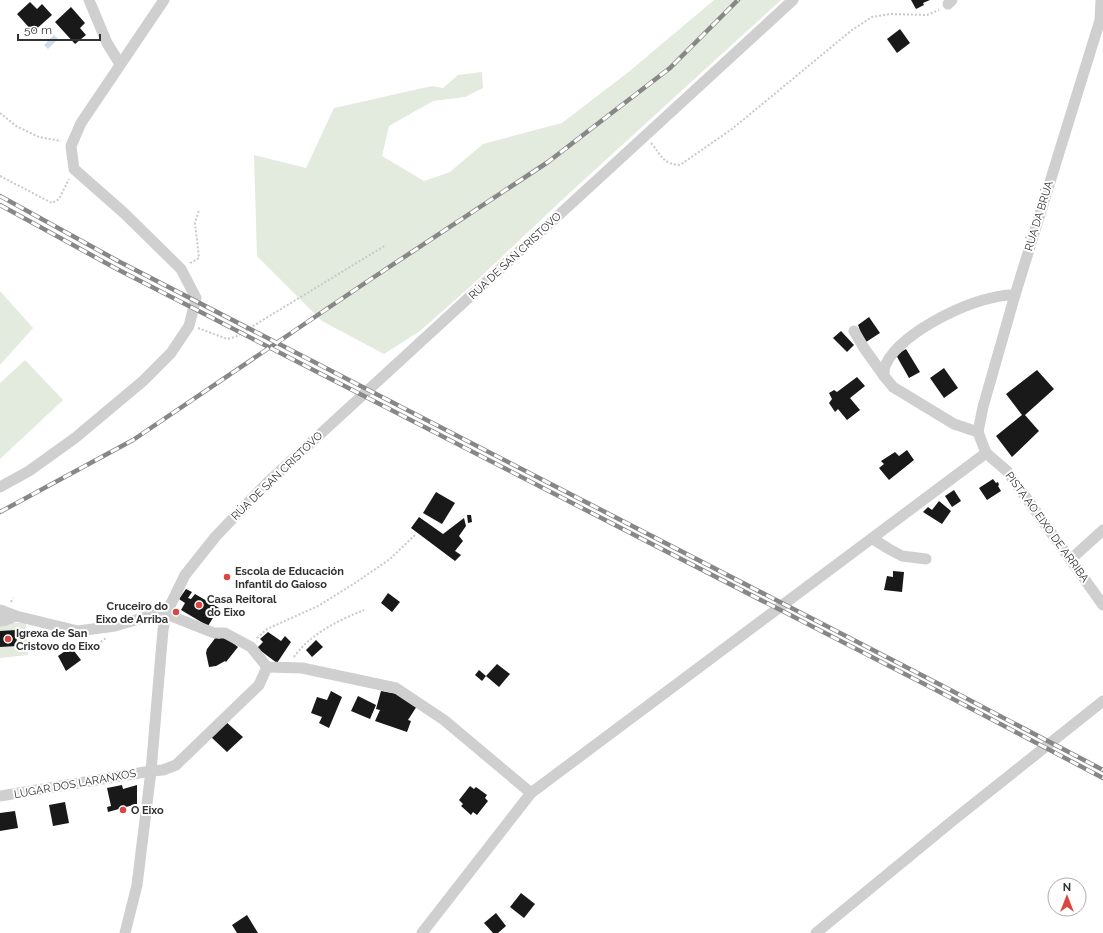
<svg xmlns="http://www.w3.org/2000/svg" width="1103" height="933" font-family="Raleway,sans-serif">
<style>
.green{fill:#e3eade}
.water{fill:#cfddeb}
.building{fill:#191919}
.lines{fill:none;stroke-linecap:round;stroke-linejoin:round}
.path{stroke:#c9c9c9;stroke-width:2;stroke-dasharray:2 2;stroke-linecap:butt}
.minor{stroke:#cfcfcf;stroke-width:11}
.rail-casing{stroke:#878787;stroke-width:4.5}
.rail{stroke:#fff;stroke-width:3;stroke-dasharray:9;stroke-linecap:butt}
.poi-dot{fill:#da4742;stroke:#fff;stroke-width:1.5}
.labels{text-anchor:middle;dominant-baseline:central;stroke-width:4;stroke-linejoin:round;paint-order:stroke}
.street-label{font-size:11px;fill:#323232;stroke:#fff}
.poi-label{font-size:11px;font-weight:bold;fill:#323232;stroke:#fff;text-anchor:start}
</style>
<rect width="100%" height="100%" fill="#fff"/>
<g class="green">
<polygon points="714,0 781,0 563,199 472,285 420,331 384,354 322,321 257,256 254,155 306,168 334,108 432,86 443,88 458,75 482,72 483,88 465,97 433,101 389,126 382,156 424,181 450,172 483,144 562,123 631,70"/>
<polygon points="0,291 33,328 0,365"/>
<polygon points="25,360 63,400 0,459 0,383"/>
<polygon points="26,622 28,655 0,658 0,624"/>
</g>
<polygon class="water" points="54,35 58,39 48,49 44,45"/>
<g class="building">
<polygon points="911,0 930,0 923,3 924,5 916,9"/>
<polygon points="30,2 37,9 42,4 52,15 33,32 17,14"/>
<polygon points="71,7 85,23 80,28 86,35 75,44 55,22"/>
<polygon points="900,29 910,43 897,53 887,39"/>
<polygon points="869,317 880,333 866,342 862,336 858,325"/>
<polygon points="841,331 854,345 847,352 833,338"/>
<polygon points="906,349 920,372 909,378 896,355"/>
<polygon points="944,368 958,388 944,398 930,378"/>
<polygon points="1037,370 1054,389 1025,415 1039,431 1012,457 996,436 1022,415 1006,394"/>
<polygon points="857,377 865,386 850,398 860,410 847,420 838,409 835,412 829,403 832,399 829,393 834,390 837,392"/>
<polygon points="907,450 914,460 889,480 879,468 884,464 881,461 895,452 899,456"/>
<polygon points="993,479 996,483 998,482 999,485 998,486 1001,491 987,500 979,488"/>
<polygon points="954,490 961,501 952,507 945,496"/>
<polygon points="436,492 455,503 442,524 423,513"/>
<polygon points="939,501 951,511 942,524 923,512 928,507 932,510"/>
<polygon points="467,515 471,515 472,522 468,523"/>
<polygon points="419,517 443,534 464,518 466,526 459,536 463,541 455,551 461,555 455,561 411,528"/>
<polygon points="893,571 904,572 902,592 884,590 887,576 893,577"/>
<polygon points="186,589 192,592 188,598 191,599 195,594 219,608 208,626 181,610 185,603 179,599"/>
<polygon points="388,593 400,602 392,612 381,603"/>
<polygon points="16,630 17,646 0,647 0,631"/>
<polygon points="268,632 281,641 285,636 291,642 277,663 257,648 263,642 260,639"/>
<polygon points="216,637 219,639 221,637 229,640 238,647 226,662 225,661 216,666 209,667 206,653 207,649"/>
<polygon points="316,640 323,647 312,657 306,650"/>
<polygon points="71,647 81,660 66,671 58,656"/>
<polygon points="497,664 510,674 499,687 486,676"/>
<polygon points="479,670 486,676 482,681 475,675"/>
<polygon points="331,691 342,697 329,728 319,723 322,717 311,713 317,697 327,700"/>
<polygon points="381,691 397,694 417,706 408,720 411,721 407,732 375,721 380,710 376,709"/>
<polygon points="358,696 376,705 370,719 351,711"/>
<polygon points="225,721 243,737 227,752 210,736"/>
<polygon points="122,785 123,789 137,785 137,804 108,812 107,807 111,806 107,788"/>
<polygon points="470,786 474,789 476,787 487,795 485,798 488,801 477,815 473,812 471,815 461,806 463,804 459,800"/>
<polygon points="65,802 69,823 53,826 49,805"/>
<polygon points="15,811 18,828 0,831 0,813"/>
<polygon points="521,893 535,904 524,918 510,907"/>
<polygon points="496,913 506,926 498,933 493,933 484,923"/>
<polygon points="247,915 258,933 237,933 232,925"/>
</g>
<g class="lines">
<g class="path">
<polyline points="0,113 16,126 39,137 61,141"/>
<path d="M651,143C662,156 663,164 680,165L732,129L852,30L872,17L890,14L927,15L939,10"/>
<polyline points="0,176 52,203 59,199 69,179"/>
<polyline points="190,263 199,258 195,223 199,210"/>
<polyline points="198,328 227,339 235,337 386,245"/>
<polyline points="11,602 13,598"/>
<polyline points="257,638 267,629 318,606 355,583 390,559 415,535"/>
<polyline points="91,649 106,638"/>
<path d="M294,657C310,634 339,620 364,610"/>
</g>
<g class="minor">
<polyline points="89,0 107,43 120,64"/>
<polyline points="948,4 952,0"/>
<polyline points="854,331 864,348 884,376"/>
<polyline points="978,432 983,407 1015,295 1100,20 1101,0"/>
<path d="M978,432L954,424L893,387L884,376C884,372 884,367 886,364C901,331 980,293 1015,295"/>
<polyline points="978,432 986,453 1007,471 1103,605"/>
<polyline points="0,487 29,471 75,438 143,381 171,353 189,326 196,298 181,269 124,213 74,169 71,146 81,123 164,0"/>
<polyline points="873,539 889,549 902,556 926,559"/>
<polyline points="1071,559 1103,530"/>
<polyline points="0,610 16,616 78,631 115,626 156,614 166,614 214,633 225,633 251,647 267,667 302,668 396,688 444,720 531,793"/>
<polyline points="0,621 6,620 16,616"/>
<polyline points="0,796 151,771 163,770 176,765 259,685 267,667"/>
<polyline points="125,933 137,885 151,771 163,630 166,614 185,575 216,536 268,482 793,0"/>
<polyline points="422,933 531,793 986,453"/>
<polyline points="816,933 956,818 1103,701"/>
</g>
<defs>
<g id="rail">
<polyline points="0,196 118,261 937,683 1103,770"/>
<polyline points="0,205 115,268 934,689 1103,778"/>
<polyline points="0,512 133,440 371,279 548,162 670,68 738,0"/>
</g>
</defs>
<use href="#rail" class="rail-casing"/>
<use href="#rail" class="rail"/>
</g>
<g class="poi-dot">
<circle cx="227" cy="577" r="4"/>
<circle cx="199" cy="605" r="4"/>
<circle cx="176" cy="612" r="4"/>
<circle cx="8" cy="639" r="4"/>
<circle cx="123" cy="810" r="4"/>
</g>
<g class="labels">
<g class="street-label">
<text transform="translate(1039 216) rotate(-73)">RÚA DA BRÚA</text>
<text transform="translate(515 256) rotate(-43)">RÚA DE SAN CRISTOVO</text>
<text transform="translate(277 476) rotate(-44)">RÚA DE SAN CRISTOVO</text>
<text transform="translate(1047 527) rotate(54)">PISTA AO EIXO DE ARRIBA</text>
<text transform="translate(75 784) rotate(-10)">LUGAR DOS LARANXOS</text>
</g>
<g class="poi-label">
<text x="235" y="571">Escola de Educación<tspan x="235" dy="13">Infantil do Gaioso</tspan></text>
<text x="207" y="599">Casa Reitoral<tspan x="207" dy="13">do Eixo</tspan></text>
<text x="168" y="606" text-anchor="end">Cruceiro do<tspan x="168" dy="13">Eixo de Arriba</tspan></text>
<text x="16" y="633">Igrexa de San<tspan x="16" dy="13">Cristovo do Eixo</tspan></text>
<text x="131" y="810">O Eixo</text>
</g>
</g>
<g transform="translate(1067 897)"><circle r="19" fill="#ffffff" stroke="#adadad"/>
<path d="M0-3L7 15L0 10L-7 15Z" fill="#da4742"/>
<text y="-6" font-size="11" font-weight="bold" text-anchor="middle" fill="#323232">N</text>
</g>
<path d="M18 34v6h82v-6" fill="none" stroke="#323232" stroke-width="2"/>
<text x="24" y="34" font-size="12" fill="#323232" stroke="#ffffff" stroke-width="3" paint-order="stroke">50 m</text>
</svg>
